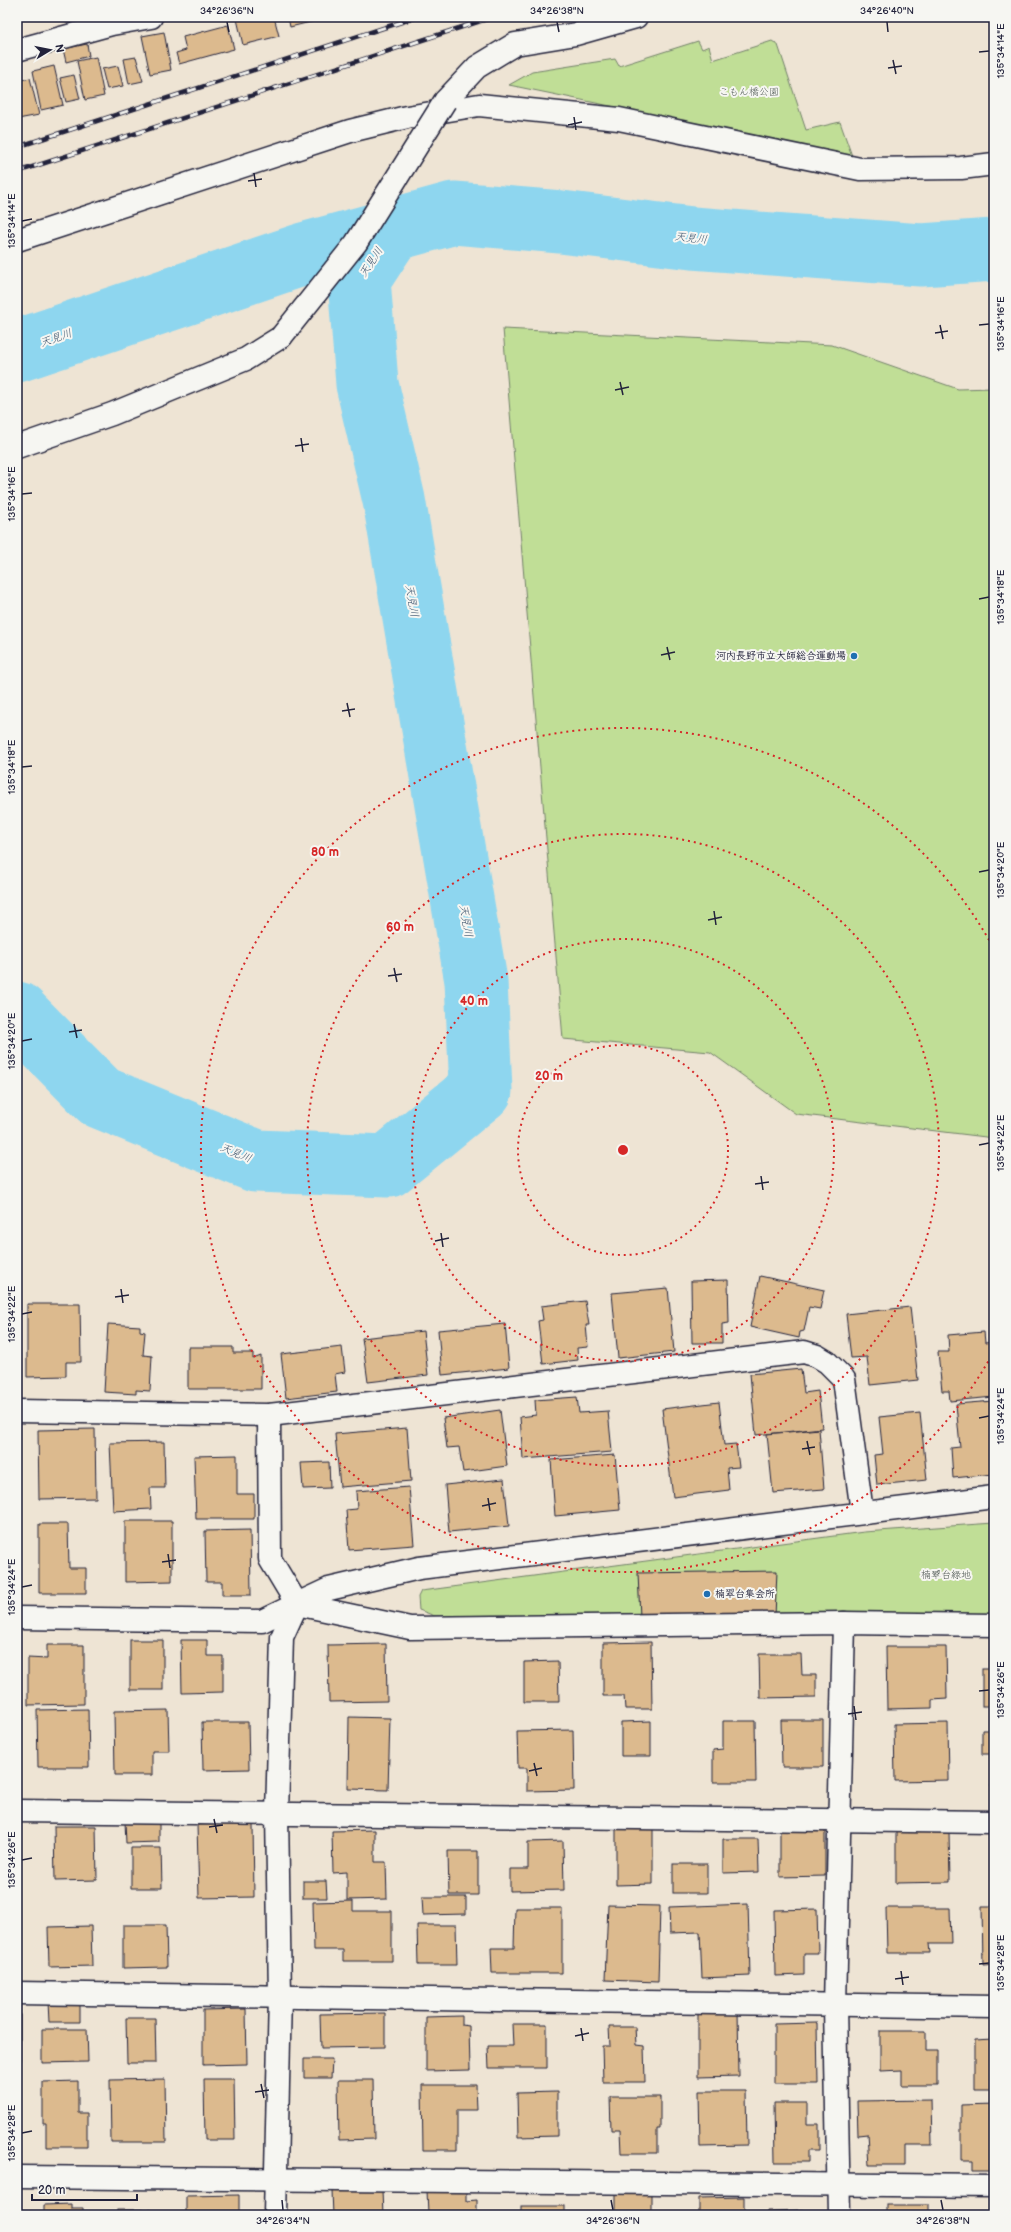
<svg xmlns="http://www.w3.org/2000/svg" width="1011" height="2232" font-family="'Balsamiq Sans','Klee One',sans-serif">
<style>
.green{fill:#c0de96;stroke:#718068}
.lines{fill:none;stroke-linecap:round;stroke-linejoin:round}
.river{stroke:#8ed6ef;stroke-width:63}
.building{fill:#dcba8e;stroke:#22223b}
.street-casing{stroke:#22223b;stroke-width:25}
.secondary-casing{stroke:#22223b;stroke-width:25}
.street{stroke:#f6f6f2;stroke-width:22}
.secondary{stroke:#f6f6f2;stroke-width:22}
.rail-casing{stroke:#22223b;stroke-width:4.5}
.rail{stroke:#f6f6f2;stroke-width:3;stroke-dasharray:9;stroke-linecap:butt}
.secondary-bridge-casing{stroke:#22223b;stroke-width:25;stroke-linecap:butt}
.secondary-bridge{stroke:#f6f6f2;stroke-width:22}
.ticks{fill:none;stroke:#22223b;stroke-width:1.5}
.ring{fill:none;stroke:#d62828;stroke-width:2;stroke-dasharray:2 4}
.poi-dot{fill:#1f6fb2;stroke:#f6f6f2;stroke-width:1.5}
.labels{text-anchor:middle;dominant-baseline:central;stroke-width:4;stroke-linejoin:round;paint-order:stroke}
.park-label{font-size:10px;fill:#515a56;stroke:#f6f6f2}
.poi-label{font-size:10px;font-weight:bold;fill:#22223b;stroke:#f6f6f2;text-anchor:end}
.water-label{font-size:11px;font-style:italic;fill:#425871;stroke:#f6f6f2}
.centre{fill:#d62828;stroke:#f6f6f2;stroke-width:2}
.ring-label{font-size:12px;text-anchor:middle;font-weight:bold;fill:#d62828;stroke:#f6f6f2;stroke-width:4;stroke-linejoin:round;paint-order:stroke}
.neatline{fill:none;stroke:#22223b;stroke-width:1.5}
.ticks-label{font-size:10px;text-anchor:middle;fill:#22223b}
</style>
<rect width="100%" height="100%" fill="#eee4d4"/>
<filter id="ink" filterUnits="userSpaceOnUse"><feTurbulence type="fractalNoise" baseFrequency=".025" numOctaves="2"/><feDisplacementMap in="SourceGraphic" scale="8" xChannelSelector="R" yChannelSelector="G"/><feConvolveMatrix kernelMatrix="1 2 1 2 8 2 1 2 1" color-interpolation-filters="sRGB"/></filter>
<g filter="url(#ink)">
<g class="green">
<polygon points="698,41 702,49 709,46 713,60 772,41 778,45 806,130 840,122 852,156 509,85 532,72 615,59 619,66"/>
<polygon points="503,329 832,345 958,389 994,388 994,1138 796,1114 710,1052 563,1039"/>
<polygon points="994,1523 994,1624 435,1616 419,1610 418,1597 421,1591 864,1532"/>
</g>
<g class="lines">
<g class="river">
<polyline points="17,351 304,254 454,213 561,222 692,238 921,255 994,250"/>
<polyline points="17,1013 100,1097 256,1161 388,1166 481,1090 476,981 394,500 367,384 359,279 391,230"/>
</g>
</g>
<g class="building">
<polygon points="244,17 274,17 279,36 243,45 237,19"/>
<polygon points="288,17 331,17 290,27"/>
<polygon points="228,25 234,49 179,64 176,53 186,50 183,37"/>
<polygon points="164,32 171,70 150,74 142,36"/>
<polygon points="87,44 89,56 66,62 63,49"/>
<polygon points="96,57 104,96 85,100 77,61"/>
<polygon points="136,57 143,81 129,84 124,59"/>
<polygon points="54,66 63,105 41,110 33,71"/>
<polygon points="118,66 123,86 107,89 102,69"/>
<polygon points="74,75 80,99 66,102 60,78"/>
<polygon points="30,78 39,115 18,119 17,81"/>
<polygon points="760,1276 824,1290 820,1309 809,1307 804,1331 800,1332 799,1338 750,1327"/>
<polygon points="728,1280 729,1323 722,1324 722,1343 692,1343 691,1281"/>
<polygon points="668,1288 674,1352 618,1358 612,1293"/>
<polygon points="585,1301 589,1325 586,1325 588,1347 577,1348 578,1360 543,1364 538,1321 543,1320 541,1306"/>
<polygon points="27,1304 80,1304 81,1362 66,1362 66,1376 27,1377"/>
<polygon points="910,1307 918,1380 870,1385 867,1357 851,1358 846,1314"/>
<polygon points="108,1324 140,1326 140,1331 145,1332 143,1355 152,1356 150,1391 136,1390 136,1394 104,1392"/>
<polygon points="505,1324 509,1368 442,1375 438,1330"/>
<polygon points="423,1331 428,1375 368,1382 362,1338"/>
<polygon points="984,1332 985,1343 994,1342 994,1397 950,1401 949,1391 942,1391 938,1352 949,1352 948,1335"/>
<polygon points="188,1347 233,1347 233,1353 253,1353 253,1359 261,1356 261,1389 188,1389"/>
<polygon points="342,1347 345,1372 335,1374 337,1392 286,1398 281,1354"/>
<polygon points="801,1369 804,1393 818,1391 822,1428 756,1435 750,1374"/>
<polygon points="577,1397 579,1413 608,1411 612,1452 523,1459 520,1417 536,1415 535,1400"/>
<polygon points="994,1401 994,1474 953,1478 951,1448 960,1447 956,1404"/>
<polygon points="719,1402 724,1445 736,1444 739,1467 727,1468 729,1490 673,1497 662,1409"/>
<polygon points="500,1410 507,1466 463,1472 459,1447 447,1448 443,1418"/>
<polygon points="920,1413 927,1480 877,1485 874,1455 883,1454 879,1417"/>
<polygon points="407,1428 411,1481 340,1487 335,1434"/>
<polygon points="95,1429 96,1498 39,1499 38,1430"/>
<polygon points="819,1429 824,1489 773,1493 767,1434"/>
<polygon points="164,1442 165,1488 150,1488 151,1509 113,1511 110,1443"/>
<polygon points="237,1455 237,1494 254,1494 254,1519 196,1519 194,1456"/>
<polygon points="615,1455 620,1510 555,1516 551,1460"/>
<polygon points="329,1462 330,1488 303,1489 301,1463"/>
<polygon points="504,1479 509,1526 449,1532 445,1485"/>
<polygon points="409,1487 414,1545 349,1550 346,1510 357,1509 356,1491"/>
<polygon points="125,1521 172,1521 172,1581 125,1582"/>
<polygon points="39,1524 68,1524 69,1568 86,1568 86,1593 39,1593"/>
<polygon points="250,1530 251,1595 222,1595 222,1582 206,1582 205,1531"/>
<polygon points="777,1571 775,1616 640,1617 638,1573"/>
<rect x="130" y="1640" width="33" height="50"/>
<polygon points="181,1640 207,1640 207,1656 223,1656 223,1692 182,1693"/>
<polygon points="651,1642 652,1709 625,1709 624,1696 603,1696 603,1643"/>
<polygon points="386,1644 387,1701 329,1702 328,1645"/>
<polygon points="47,1645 84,1645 84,1704 28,1705 28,1658 47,1659"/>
<polygon points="886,1647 946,1647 947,1699 932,1700 932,1708 887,1709"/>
<polygon points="759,1654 801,1654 802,1675 816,1675 816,1697 760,1698"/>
<polygon points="558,1661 559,1702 524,1702 524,1662"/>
<rect x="982" y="1669" width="12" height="37"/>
<polygon points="88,1709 89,1767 38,1767 37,1710"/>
<polygon points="168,1710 169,1751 152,1751 152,1775 115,1775 114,1711"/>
<polygon points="349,1717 390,1718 388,1790 348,1789"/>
<polygon points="781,1720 823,1720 823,1767 782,1767"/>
<polygon points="651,1721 651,1756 621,1756 621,1722"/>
<polygon points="723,1721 755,1721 756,1782 713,1782 713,1750 723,1749"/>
<polygon points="202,1722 248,1722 249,1769 203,1770"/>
<polygon points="948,1723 949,1780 895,1781 894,1724"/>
<polygon points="573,1730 574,1790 527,1791 527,1768 518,1768 517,1731"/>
<polygon points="982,1730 994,1730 994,1785 991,1786 991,1754 982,1754"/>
<polygon points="159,1821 159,1842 126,1843 125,1822"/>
<polygon points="253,1824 254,1897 199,1898 197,1825"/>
<polygon points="54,1826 96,1826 97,1880 55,1881"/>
<polygon points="825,1827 825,1876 780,1877 780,1828"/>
<polygon points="616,1829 653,1829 653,1884 616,1885"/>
<polygon points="375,1830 375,1862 386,1862 387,1899 347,1900 347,1872 333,1873 332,1831"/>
<polygon points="896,1832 949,1832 950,1882 896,1883"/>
<polygon points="723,1839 758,1839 759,1872 723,1873"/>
<polygon points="563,1841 564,1890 510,1891 510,1869 528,1869 528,1842"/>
<polygon points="131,1848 161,1848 162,1888 131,1888"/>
<polygon points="448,1851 478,1851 478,1895 449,1895"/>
<rect x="673" y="1864" width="34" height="29"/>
<polygon points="303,1881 326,1881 327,1898 303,1898"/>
<polygon points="17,1896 18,1939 17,1939"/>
<polygon points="422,1897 466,1897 466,1914 423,1915"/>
<polygon points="353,1901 353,1911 392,1911 392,1961 343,1961 343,1950 314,1950 313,1902"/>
<polygon points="748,1904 750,1976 702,1978 700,1932 670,1933 669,1907"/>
<polygon points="608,1905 660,1906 658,1982 605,1980"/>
<polygon points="982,1906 994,1906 994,1964 983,1965"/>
<polygon points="515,1908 562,1908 562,1973 492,1973 491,1948 514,1948"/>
<polygon points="886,1908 950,1908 951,1944 929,1944 930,1953 887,1953"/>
<polygon points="817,1909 818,1954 804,1954 804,1975 775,1976 774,1910"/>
<polygon points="123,1925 166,1925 167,1967 123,1968"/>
<polygon points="417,1925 456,1925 457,1965 418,1965"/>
<polygon points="91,1926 92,1966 49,1967 48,1927"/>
<polygon points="80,2001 80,2022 49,2022 48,2002"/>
<polygon points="246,2009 247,2064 203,2065 203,2010"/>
<polygon points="698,2010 738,2010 739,2076 698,2077"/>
<polygon points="385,2013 385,2047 321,2048 320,2014"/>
<rect x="17" y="2015" width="3" height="45"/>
<polygon points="462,2016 462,2025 469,2026 470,2070 426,2071 426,2017"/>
<polygon points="126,2018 155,2018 156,2063 127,2063"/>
<polygon points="817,2023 818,2084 774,2084 774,2024"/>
<polygon points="512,2024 547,2024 547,2068 489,2068 488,2046 513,2046"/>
<polygon points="609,2027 635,2027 636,2045 644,2046 645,2082 603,2082 602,2046 610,2046"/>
<polygon points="42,2029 87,2029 88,2062 42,2063"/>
<polygon points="880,2031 926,2031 926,2051 937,2051 937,2085 902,2085 902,2070 880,2071"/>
<polygon points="994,2039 994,2089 975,2089 975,2040"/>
<polygon points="304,2059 332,2059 331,2078 304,2078"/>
<polygon points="17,2079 18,2079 19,2117 17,2117"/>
<polygon points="165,2079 166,2142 111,2142 110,2080"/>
<polygon points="204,2079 234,2079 235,2140 205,2140"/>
<polygon points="338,2080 373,2080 374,2139 339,2140"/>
<polygon points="78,2081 78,2113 87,2113 87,2147 46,2147 46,2124 43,2124 43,2082"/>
<polygon points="422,2085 476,2085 477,2110 457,2110 457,2150 423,2150"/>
<polygon points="699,2091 746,2091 747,2145 700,2146"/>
<polygon points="557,2092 557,2136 518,2137 517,2093"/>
<polygon points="610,2097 660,2097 660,2129 657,2129 657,2153 621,2153 620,2130 611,2130"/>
<polygon points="931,2100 932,2145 905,2145 905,2165 869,2165 867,2134 858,2135 857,2101"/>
<polygon points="774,2103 807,2103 807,2124 819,2124 819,2151 808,2151 808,2162 775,2162"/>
<polygon points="994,2104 994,2170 973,2170 973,2160 961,2160 961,2105"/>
<polygon points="427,2190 466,2190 466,2201 477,2200 477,2215 428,2215"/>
<polygon points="332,2191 382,2191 383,2215 333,2215"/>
<rect x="616" y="2192" width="35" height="23"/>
<polygon points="239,2195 239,2215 186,2215 186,2196"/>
<polygon points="744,2197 744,2215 699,2215 699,2198"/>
<polygon points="71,2204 71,2208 83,2208 83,2215 44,2215 44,2205"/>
<rect x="887" y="2205" width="42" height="10"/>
<rect x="521" y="2206" width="44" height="9"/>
<rect x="117" y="2210" width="34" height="5"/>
<polygon points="804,2210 804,2215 767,2215 767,2211"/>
</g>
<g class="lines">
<defs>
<g id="street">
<polyline points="17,50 112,24 151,17"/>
<polyline points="17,240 350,131 407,117 479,105 619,119 860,169 961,168 994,164"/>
<polyline points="17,1411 269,1415 804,1352 817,1356 827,1362 844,1379 862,1512"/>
<polyline points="269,1415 270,1559 297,1604"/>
<polyline points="17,1618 262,1621 297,1604 410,1628 844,1623 994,1625"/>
<polyline points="17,1811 994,1822"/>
<polyline points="17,1993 994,2007"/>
<polyline points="17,2177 994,2186"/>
<polyline points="839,2215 835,2005 844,1623"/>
</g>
<g id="secondary">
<polyline points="445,101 477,67 515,44 576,34 636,17"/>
<polyline points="17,447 112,414 246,359 281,337"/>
<polyline points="275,2215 280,1996 277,1814 282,1637 297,1604 329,1589 419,1568 994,1497"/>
</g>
</defs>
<use href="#street" class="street-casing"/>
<use href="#secondary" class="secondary-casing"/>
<use href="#street" class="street"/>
<use href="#secondary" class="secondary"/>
<defs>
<g id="rail">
<polyline points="17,147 417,17"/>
<polyline points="17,172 493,17"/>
</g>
</defs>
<use href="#rail" class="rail-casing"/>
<use href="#rail" class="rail"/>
<defs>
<polyline id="secondary-bridge" points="281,337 356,243 445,101"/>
</defs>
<use href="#secondary-bridge" class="secondary-bridge-casing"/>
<use href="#secondary-bridge" class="secondary-bridge"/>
</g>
</g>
<path class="ticks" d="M227,22L229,32M557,22L559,32M887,22L888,32M979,52L989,51M893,60L896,74M888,68L902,66M574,117L576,130M568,125L582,122M254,173L256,187M248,181L262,179M22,221L32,219M940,325L943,339M979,325L989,324M935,333L948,331M620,382L623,395M615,390L629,387M301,438L303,452M295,446L309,444M22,494L32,493M979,599L989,597M667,647L670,660M661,655L675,652M347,703L350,717M342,711L355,709M22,767L32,766M979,872L989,870M714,911L716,925M708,920L722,917M394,968L397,982M388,976L402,974M74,1024L77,1038M69,1032L82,1030M22,1041L32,1039M979,1145L989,1143M761,1176L763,1190M755,1184L769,1182M441,1233L443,1247M435,1241L449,1238M121,1289L123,1303M115,1297L129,1295M22,1314L32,1312M979,1418L989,1416M807,1441L810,1455M802,1449L815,1447M488,1498L490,1511M482,1506L496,1503M168,1554L170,1568M162,1562L176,1560M22,1587L32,1585M979,1691L989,1690M854,1706L856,1720M848,1714L862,1712M534,1763L537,1776M529,1771L542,1768M214,1819L217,1833M209,1827L223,1825M22,1860L32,1858M979,1964L989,1963M901,1971L903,1985M895,1979L909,1977M581,2028L583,2041M575,2036L589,2033M261,2084L264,2098M255,2092L269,2090M22,2133L32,2131M282,2200L283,2210M611,2200L613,2210M941,2200L943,2210"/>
<g class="ring">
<circle cx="623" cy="1150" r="105"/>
<circle cx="623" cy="1150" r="211"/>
<circle cx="623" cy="1150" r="316"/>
<path d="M994 1351A422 422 0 1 1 994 949"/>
</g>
<g class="poi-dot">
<circle cx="854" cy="656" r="4"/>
<circle cx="707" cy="1594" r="4"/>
</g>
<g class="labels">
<g class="park-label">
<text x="749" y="92">こもん橋公園</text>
<text x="946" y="1575">楠翠台緑地</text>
</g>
<g class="poi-label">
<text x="846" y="656">河内長野市立大師総合運動場</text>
<text x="715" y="1594" text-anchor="start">楠翠台集会所</text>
</g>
<g class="water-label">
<text transform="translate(691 238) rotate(6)">天見川</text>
<text transform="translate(371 262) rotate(-57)">天見川</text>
<text transform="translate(56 338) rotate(-19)">天見川</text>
<text transform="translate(412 601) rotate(80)">天見川</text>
<text transform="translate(466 921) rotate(80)">天見川</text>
<text transform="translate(236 1153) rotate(22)">天見川</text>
</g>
</g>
<circle cx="623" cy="1150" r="6" class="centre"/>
<g class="ring-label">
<text x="325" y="856">80 m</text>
<text x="400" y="931">60 m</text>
<text x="474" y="1005">40 m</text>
<text x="549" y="1080">20 m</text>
</g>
<rect width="1011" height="2232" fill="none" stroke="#f6f6f2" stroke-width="44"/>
<g transform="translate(50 50) rotate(80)" stroke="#f6f6f2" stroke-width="3" paint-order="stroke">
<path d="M0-3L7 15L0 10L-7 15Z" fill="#22223b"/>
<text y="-6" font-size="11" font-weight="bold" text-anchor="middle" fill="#22223b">N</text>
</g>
<path d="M32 2194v6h105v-6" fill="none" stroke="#22223b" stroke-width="2"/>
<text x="38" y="2194" font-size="12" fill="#22223b" stroke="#f6f6f2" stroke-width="3" paint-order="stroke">20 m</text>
<rect x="22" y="22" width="967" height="2188" class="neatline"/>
<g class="ticks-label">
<text x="227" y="14">34°26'36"N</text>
<text x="557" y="14">34°26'38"N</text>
<text x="887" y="14">34°26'40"N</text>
<text transform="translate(1000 51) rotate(-90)" y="4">135°34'14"E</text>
<text transform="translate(11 221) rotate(-90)" y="4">135°34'14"E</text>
<text transform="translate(1000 324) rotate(-90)" y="4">135°34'16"E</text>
<text transform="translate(11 494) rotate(-90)" y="4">135°34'16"E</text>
<text transform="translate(1000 597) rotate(-90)" y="4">135°34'18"E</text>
<text transform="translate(11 767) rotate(-90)" y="4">135°34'18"E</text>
<text transform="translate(1000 870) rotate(-90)" y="4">135°34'20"E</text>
<text transform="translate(11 1041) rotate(-90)" y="4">135°34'20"E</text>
<text transform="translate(1000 1143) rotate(-90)" y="4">135°34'22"E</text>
<text transform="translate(11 1314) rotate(-90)" y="4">135°34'22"E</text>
<text transform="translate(1000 1416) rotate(-90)" y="4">135°34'24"E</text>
<text transform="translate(11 1587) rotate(-90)" y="4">135°34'24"E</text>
<text transform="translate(1000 1690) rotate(-90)" y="4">135°34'26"E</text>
<text transform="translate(11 1860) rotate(-90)" y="4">135°34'26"E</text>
<text transform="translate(1000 1963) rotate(-90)" y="4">135°34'28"E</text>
<text transform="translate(11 2133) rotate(-90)" y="4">135°34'28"E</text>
<text x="283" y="2224">34°26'34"N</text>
<text x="613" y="2224">34°26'36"N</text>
<text x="943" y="2224">34°26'38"N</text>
</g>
</svg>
